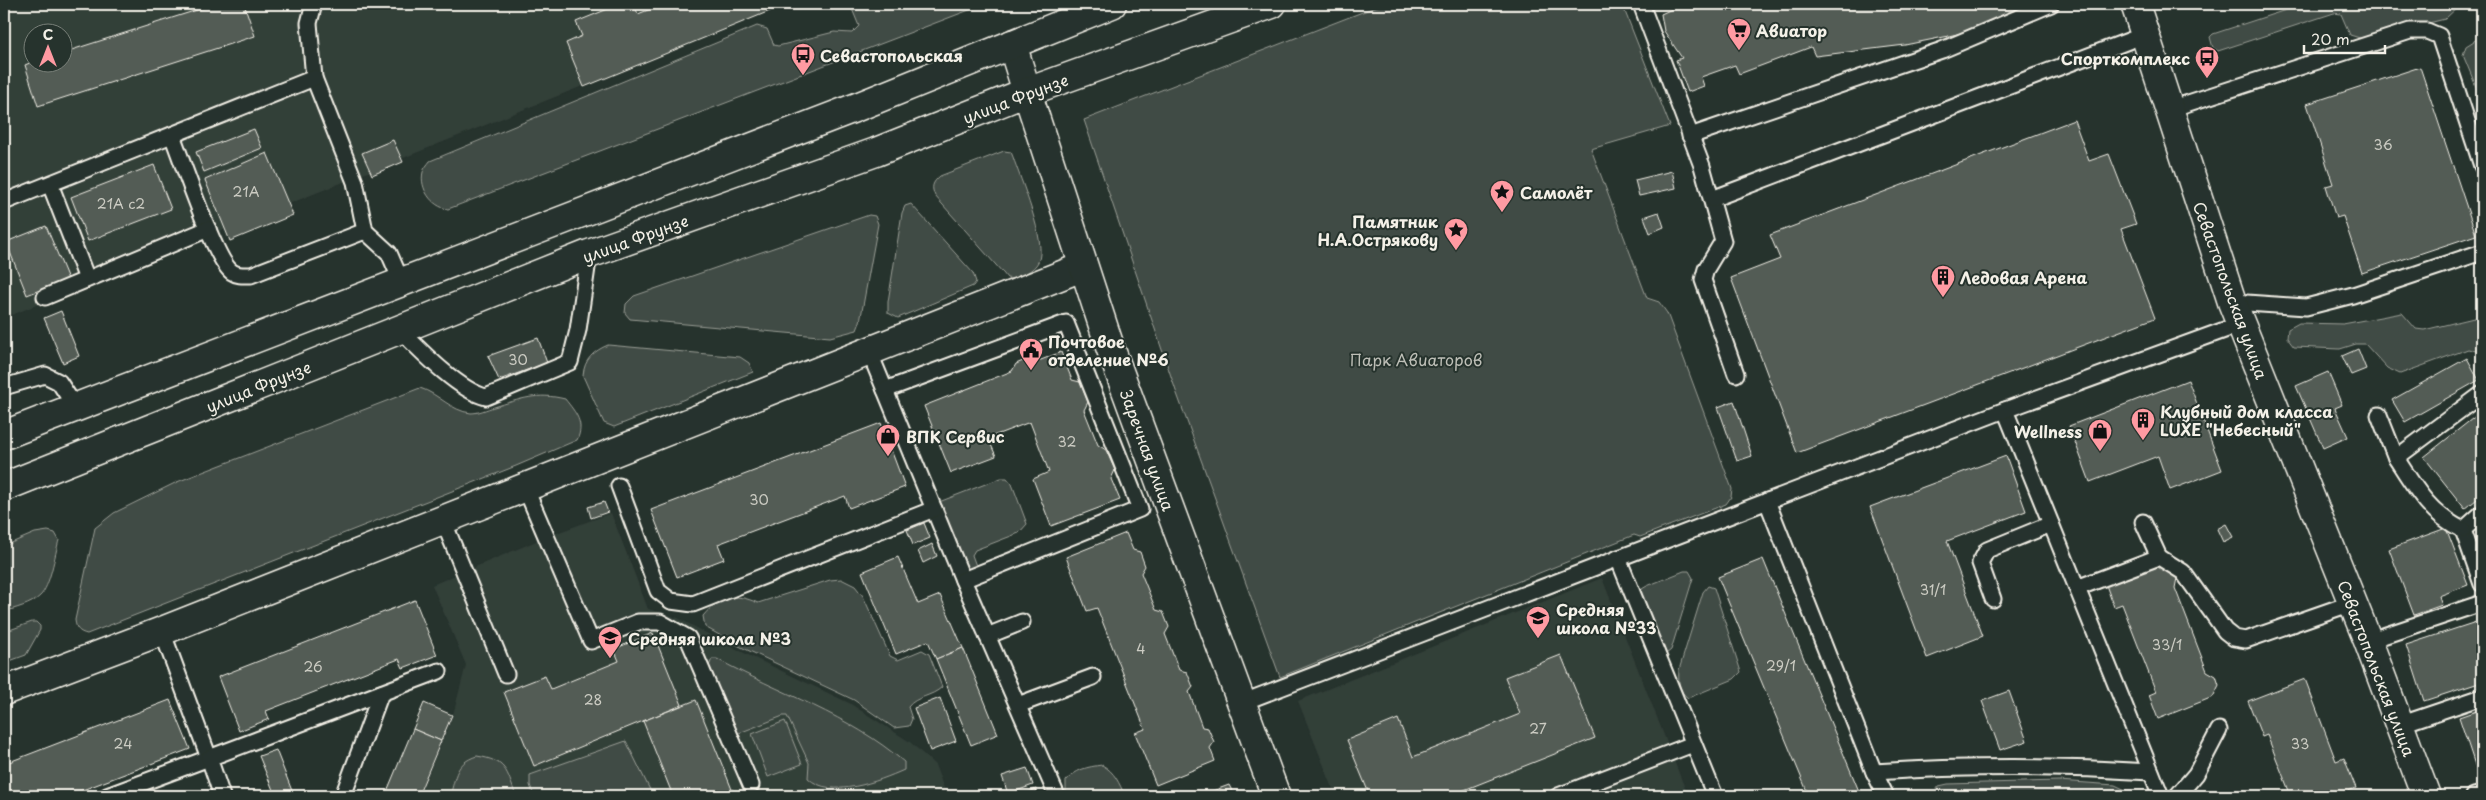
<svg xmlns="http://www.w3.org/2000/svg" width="2486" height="800" font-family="'Playpen Sans',sans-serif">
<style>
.built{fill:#333f39;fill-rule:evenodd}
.green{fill:#414b45;stroke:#9a9e96}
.building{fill:#525c55;stroke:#f4f1e8}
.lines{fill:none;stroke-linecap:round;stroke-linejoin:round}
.service-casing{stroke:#f4f1e8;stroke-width:19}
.minor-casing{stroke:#f4f1e8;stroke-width:31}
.tertiary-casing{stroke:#f4f1e8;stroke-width:31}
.secondary-casing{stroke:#f4f1e8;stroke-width:31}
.primary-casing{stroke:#f4f1e8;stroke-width:31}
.service{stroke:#26332d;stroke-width:15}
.minor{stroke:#26332d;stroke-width:28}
.tertiary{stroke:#26332d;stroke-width:28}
.secondary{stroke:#26332d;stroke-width:28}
.primary{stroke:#26332d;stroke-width:28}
.labels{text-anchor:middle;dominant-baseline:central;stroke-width:4;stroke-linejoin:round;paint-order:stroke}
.number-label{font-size:14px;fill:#ccccc3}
.poi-label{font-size:16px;font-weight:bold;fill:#f4f1e8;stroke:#26332d;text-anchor:start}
.street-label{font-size:16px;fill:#f4f1e8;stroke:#26332d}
.park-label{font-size:16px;fill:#bebfb7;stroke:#26332d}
</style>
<rect width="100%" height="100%" fill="#26332d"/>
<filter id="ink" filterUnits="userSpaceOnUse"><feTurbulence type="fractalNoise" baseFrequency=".02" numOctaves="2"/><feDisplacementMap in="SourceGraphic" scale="10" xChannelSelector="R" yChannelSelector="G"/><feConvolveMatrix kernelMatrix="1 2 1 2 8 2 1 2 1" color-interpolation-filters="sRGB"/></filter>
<g filter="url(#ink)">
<g class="built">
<path d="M4,4H787L4,318ZM32,32H62V62H32Z"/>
<polygon points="611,513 648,609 678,618 744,653 849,703 910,742 935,765 947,796 419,796 453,715 466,665 432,585 546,537"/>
<polygon points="1602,578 1688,796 1336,796 1298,701"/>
</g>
<g class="green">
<path d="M850,4H985L448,209C432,207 419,188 423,172C424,168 428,164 430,161L757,26L767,29L774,45L778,46L834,32L852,33L859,26Z"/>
<polygon points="1383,4 1622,4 1670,126 1591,149 1647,298 1659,302 1667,313 1732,489 1731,497 1726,504 1640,537 1634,535 1280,677 1176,391 1084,120"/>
<polygon points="2304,4 2461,4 2445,19 2363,39 2350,35 2341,14 2334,13 2218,51 2213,48 2210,37 2213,34"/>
<polygon points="2482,36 2482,101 2463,55 2466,46"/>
<path d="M1004,151L1011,152L1013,157C1020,178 1048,244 1038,262C1034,270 1022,276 1013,279L1007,278L1003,273L935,196C931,187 932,183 940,176Z"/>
<polygon points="911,204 973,273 976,282 973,286 898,318 888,313 888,302 902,213 905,206"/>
<polygon points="869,215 875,216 878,224 860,322 857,330 830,337 630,319 625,313 626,304 634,296"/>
<polygon points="2402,313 2416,329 2424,330 2482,316 2482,357 2476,351 2468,349 2400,374 2387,368 2365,344 2356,344 2340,349 2294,347 2287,338 2288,329 2299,323 2343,324"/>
<path d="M608,345L740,357L749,363L753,372L614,427L604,423L583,376C584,359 594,351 608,345Z"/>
<path d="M420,388C439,394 451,411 471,413C479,413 487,409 494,407C521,399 537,392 565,399C576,413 585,423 577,440L516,466L87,634C79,632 76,629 75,620L95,528L114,513L177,482Z"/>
<polygon points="1001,478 1007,478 1012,484 1027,524 1019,533 975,550 972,555 976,566 975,570 967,573 938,508 939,502"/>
<path d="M48,531L55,533L59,540C55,554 50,587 40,596C31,605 15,608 4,612V546L35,533Z"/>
<polygon points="1684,571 1689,571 1693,578 1671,650 1666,654 1661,648 1640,594 1642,589 1647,586"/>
<path d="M841,579L855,586L863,596L890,656L898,660L922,650L929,654L942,687C932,697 916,696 908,707L912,719L909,726L894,728L854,700L741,647L705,627L703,616C720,596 733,592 758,603L830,580Z"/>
<path d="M1708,586L1714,588L1741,672L1734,679L1688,698C1679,692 1678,680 1679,670L1703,592Z"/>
<polygon points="32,622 36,622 40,626 40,630 26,655 4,663 4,632"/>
<path d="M712,659H717C779,693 850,715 904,762V770C879,781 831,800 808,778L809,763L787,716H783L739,733L733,730L709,666Z"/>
<polygon points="785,721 802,764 768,777 752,734"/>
<polygon points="626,741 653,796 534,796 530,785 530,775"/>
<path d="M477,756C507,761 506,770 516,796H450C456,776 455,763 477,756Z"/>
<path d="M1102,765C1115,772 1119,783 1125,796H1066V781C1076,769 1087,767 1102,765Z"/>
<polygon points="2059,781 2115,785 2138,796 1932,796 1939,786 1948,784"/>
</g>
<g class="building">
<polygon points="216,4 244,4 255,36 38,106 25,65 32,62 62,62 62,53"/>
<polygon points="620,4 634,4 638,14 663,4 787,4 584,87 566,43 582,36 576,22"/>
<polygon points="1672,4 2036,4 1984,28 1944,37 1905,45 1815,56 1811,47 1739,74 1735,65 1701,77 1704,86 1688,92 1676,60 1682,58 1664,31 1661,14 1674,8"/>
<polygon points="2420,67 2476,235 2362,273 2343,216 2336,218 2326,186 2333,184 2307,104"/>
<polygon points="2074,120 2089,161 2109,154 2136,224 2121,229 2155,318 1797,453 1731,278 1780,259 1770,235"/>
<polygon points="254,129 262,148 204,172 196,152"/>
<polygon points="4,132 10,144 4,148"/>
<polygon points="393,140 403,162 372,175 362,153"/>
<polygon points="267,153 293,215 230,241 205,180"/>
<polygon points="154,165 171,209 88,241 71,197"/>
<polygon points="1672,171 1676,188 1639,196 1635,180"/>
<polygon points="1659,212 1664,227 1650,233 1644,217"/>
<polygon points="46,226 68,279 27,295 6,242"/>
<polygon points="61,311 79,356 63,363 44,318"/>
<polygon points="538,338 547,363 499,380 488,356"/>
<polygon points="2358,349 2366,369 2351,375 2342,356"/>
<polygon points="1061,352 1072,380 1080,382 1088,402 1084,410 1098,445 1106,450 1115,470 1111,479 1120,500 1051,526 1033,479 1049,472 1030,422 988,438 996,456 951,473 924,406 1012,371 1016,364 1032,357 1041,360"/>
<polygon points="2467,358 2479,380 2405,422 2392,400"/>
<polygon points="2328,372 2342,405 2335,408 2348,437 2323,448 2296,386"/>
<polygon points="2188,380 2222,470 2170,490 2158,456 2090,482 2069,426"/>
<polygon points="1734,401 1752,456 1737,461 1718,407"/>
<polygon points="2482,411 2482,495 2465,509 2424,457"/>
<polygon points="881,423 905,487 849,508 845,496 718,544 724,559 677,577 651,510"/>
<polygon points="2006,456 2026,511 1947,541 1983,636 1927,658 1870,507"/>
<polygon points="604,502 608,512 591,518 588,507"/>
<polygon points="924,523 930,538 913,545 907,530"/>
<polygon points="2226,524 2233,537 2223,542 2217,529"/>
<polygon points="2446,528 2468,585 2439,596 2442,605 2414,615 2389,549"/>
<polygon points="1126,533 1133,550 1140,552 1145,566 1141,573 1156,610 1163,612 1169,627 1165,634 1179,670 1187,672 1193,687 1189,692 1202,727 1208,728 1214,742 1210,748 1215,761 1156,785 1135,733 1145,729 1097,608 1087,611 1066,557"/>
<polygon points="932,544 937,556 923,563 918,551"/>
<polygon points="898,557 918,604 940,595 963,648 936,659 928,641 896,654 862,572"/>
<polygon points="1763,559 1800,649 1861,796 1809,796 1718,577"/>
<polygon points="2163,564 2173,569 2177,578 2175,588 2207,671 2216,676 2219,685 2213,697 2158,719 2149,695 2156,692 2127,617 2122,604 2114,607 2106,585"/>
<polygon points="415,600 437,655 403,668 399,659 386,664 266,711 269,719 239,731 218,677"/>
<polygon points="2482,620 2482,682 2424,701 2406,645"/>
<polygon points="653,633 682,705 534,766 504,692 545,676 551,689 619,661 614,649"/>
<polygon points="963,648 998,734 971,745 936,659"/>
<polygon points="1561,655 1595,738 1449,796 1370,796 1347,740 1398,719 1413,757 1520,714 1505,677"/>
<polygon points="2305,679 2336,761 2344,758 2356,788 2348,791 2350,796 2291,796 2267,735 2262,737 2248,701"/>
<polygon points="2009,691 2027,741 2000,750 1982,701"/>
<polygon points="940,698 956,741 930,751 914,708"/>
<polygon points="170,700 190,749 67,796 4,796 4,764"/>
<polygon points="696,700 733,792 723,796 673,796 643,721"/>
<polygon points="424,703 452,715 441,741 413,729"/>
<polygon points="2482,709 2482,773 2478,774 2459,717"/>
<polygon points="413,729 441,741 418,796 385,796"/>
<polygon points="276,750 294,796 258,796 273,790 259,756"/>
<polygon points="1027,768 1033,785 1008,794 1002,776"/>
<polygon points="1229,785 1232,791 1239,792 1241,796 1199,796"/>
<polygon points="1036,789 1039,796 1019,796"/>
</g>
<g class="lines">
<defs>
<g id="service">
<polyline points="314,4 309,23 314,78 355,182 365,231 389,253 402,283"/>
<polyline points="1641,4 1702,166 1723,241 1706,269 1703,280 1736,374"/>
<polyline points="2170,109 2410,31 2427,31 2439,36 2482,166"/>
<path d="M172,135C182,160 215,261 232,272C238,276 244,275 251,275L365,231"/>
<polyline points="1690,136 1942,50 2051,4"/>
<polyline points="50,184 87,279"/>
<polyline points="1712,199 2144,35"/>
<polyline points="4,202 314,78"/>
<polyline points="45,297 208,229"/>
<polyline points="2232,302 2306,307 2353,295 2482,252"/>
<path d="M399,329C419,349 459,391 486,397L570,362L578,330L589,254"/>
<polyline points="869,351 963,580 1057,796"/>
<polyline points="4,387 45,375 59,382 76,408"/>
<polyline points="885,390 1066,323 1140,509 963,580"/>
<polyline points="2005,410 2161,796"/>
<polyline points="2379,415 2396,458"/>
<polyline points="619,486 658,591 671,601 693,604 934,509"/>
<polyline points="525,487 591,641 638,622 660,622 688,638 751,785"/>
<polyline points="1767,501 1874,772 1886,796"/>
<polyline points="2482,513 2463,530 2482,584"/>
<polyline points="443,520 506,674"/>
<polyline points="2143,522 2159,557"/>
<path d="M2463,530C2429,513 2416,489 2396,458L2482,394"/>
<polyline points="1618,558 1715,796"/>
<polyline points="2077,588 2159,557 2183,572 2225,631 2234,638 2246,640 2352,603"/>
<polyline points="1993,599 1980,563 1987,550 2051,524"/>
<polyline points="987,636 1022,622"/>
<polyline points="2368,641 2482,603"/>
<polyline points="1241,703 2005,410 2241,324"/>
<polyline points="1018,705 1093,677"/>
<polyline points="2399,725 2482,697"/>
<path d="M1874,772C1967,766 2058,766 2151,772"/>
<polyline points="107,796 209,758 162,631"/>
<polyline points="222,796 209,758 439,671"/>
<polyline points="343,796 381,693"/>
<polyline points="1558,796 1693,744"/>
<polyline points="2177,796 2196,774 2219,730"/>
<polyline points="2474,796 2482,794"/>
</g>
<polyline id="minor" points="4,691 162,631 1082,267"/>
<polyline id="tertiary" points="1027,92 1110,347 1276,796"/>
<polyline id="secondary" points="2135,4 2232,302 2368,641 2426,796"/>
<g id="primary">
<polyline points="1012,44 1027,92"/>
<polyline points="4,435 857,107 1112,4"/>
<polyline points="4,487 589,254 876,152 1027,92 1272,4"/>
</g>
</defs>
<use href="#service" class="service-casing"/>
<use href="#minor" class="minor-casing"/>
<use href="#tertiary" class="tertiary-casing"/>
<use href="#secondary" class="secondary-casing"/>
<use href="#primary" class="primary-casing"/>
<use href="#service" class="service"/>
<use href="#minor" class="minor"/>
<use href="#tertiary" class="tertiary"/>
<use href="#secondary" class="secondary"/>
<use href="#primary" class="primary"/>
</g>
</g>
<defs>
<symbol id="supermarket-pin" viewBox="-11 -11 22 30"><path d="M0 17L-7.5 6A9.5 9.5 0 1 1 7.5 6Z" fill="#ff9aa2" stroke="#26332d"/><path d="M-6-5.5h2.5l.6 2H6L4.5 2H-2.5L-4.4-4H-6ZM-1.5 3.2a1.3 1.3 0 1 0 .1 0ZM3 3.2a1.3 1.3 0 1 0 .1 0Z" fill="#111"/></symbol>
<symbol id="bus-pin" viewBox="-11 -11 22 30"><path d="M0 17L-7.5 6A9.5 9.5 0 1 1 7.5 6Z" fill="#ff9aa2" stroke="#26332d"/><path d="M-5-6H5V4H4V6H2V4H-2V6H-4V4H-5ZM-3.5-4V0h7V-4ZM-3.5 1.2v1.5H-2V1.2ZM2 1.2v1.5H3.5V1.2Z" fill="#111"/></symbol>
<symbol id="sight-pin" viewBox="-11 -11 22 30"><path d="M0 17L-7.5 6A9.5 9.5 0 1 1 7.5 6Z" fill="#ff9aa2" stroke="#26332d"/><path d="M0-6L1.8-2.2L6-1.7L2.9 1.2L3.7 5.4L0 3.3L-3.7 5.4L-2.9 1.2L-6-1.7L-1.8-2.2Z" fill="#111"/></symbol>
<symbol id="building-pin" viewBox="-11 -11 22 30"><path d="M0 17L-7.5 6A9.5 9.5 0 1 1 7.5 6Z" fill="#ff9aa2" stroke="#26332d"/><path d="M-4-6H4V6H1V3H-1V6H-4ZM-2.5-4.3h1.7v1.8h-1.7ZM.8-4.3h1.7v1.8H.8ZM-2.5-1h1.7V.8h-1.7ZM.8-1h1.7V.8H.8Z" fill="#111"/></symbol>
<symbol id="civic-pin" viewBox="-11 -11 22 30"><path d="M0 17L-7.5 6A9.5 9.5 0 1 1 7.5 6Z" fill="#ff9aa2" stroke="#26332d"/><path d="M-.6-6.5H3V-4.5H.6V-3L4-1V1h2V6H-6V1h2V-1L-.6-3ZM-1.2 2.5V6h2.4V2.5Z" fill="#111"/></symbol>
<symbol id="shop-pin" viewBox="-11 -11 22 30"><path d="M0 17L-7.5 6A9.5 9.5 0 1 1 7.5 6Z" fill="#ff9aa2" stroke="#26332d"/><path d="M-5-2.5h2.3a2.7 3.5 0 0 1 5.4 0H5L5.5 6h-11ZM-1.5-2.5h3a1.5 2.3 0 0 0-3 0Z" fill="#111"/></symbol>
<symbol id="school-pin" viewBox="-11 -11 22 30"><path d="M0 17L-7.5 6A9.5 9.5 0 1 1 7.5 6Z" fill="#ff9aa2" stroke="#26332d"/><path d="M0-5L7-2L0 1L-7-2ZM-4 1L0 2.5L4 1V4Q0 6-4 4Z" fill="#111"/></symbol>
</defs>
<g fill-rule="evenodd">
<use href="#supermarket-pin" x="1725" y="16" width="28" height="38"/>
<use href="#bus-pin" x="789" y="41" width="28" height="38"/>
<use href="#bus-pin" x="2193" y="44" width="28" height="38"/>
<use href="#sight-pin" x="1488" y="178" width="28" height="38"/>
<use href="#sight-pin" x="1442" y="216" width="28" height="38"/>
<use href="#building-pin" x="1929" y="263" width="28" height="38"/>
<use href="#civic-pin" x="1017" y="336" width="28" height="38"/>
<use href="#building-pin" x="2129" y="406" width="28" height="38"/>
<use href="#shop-pin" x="2086" y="417" width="28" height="38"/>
<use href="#shop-pin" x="874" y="422" width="28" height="38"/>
<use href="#school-pin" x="1524" y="604" width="28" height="38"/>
<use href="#school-pin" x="596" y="624" width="28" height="38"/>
</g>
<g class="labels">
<g class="number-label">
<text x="2383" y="144">36</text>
<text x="246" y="191">21А</text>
<text x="121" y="203">21А с2</text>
<text x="518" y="359">30</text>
<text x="1067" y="441">32</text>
<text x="759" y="499">30</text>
<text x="1933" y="589">31/1</text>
<text x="2167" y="644">33/1</text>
<text x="1141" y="648">4</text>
<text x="1781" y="665">29/1</text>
<text x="313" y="666">26</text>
<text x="593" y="699">28</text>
<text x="1538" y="728">27</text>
<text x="123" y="743">24</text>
<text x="2300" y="743">33</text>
</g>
<g class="poi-label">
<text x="1756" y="30">Авиатор</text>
<text x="820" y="55">Севастопольская</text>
<text x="2190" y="58" text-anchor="end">Спорткомплекс</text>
<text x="1520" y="192">Самолёт</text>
<text x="1438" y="221" text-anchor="end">Памятник<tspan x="1438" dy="18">Н.А.Острякову</tspan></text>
<text x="1960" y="277">Ледовая Арена</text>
<text x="1048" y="341">Почтовое<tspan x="1048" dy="18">отделение №6</tspan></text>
<text x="2160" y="411">Клубный дом класса<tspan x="2160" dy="18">LUXE "Небесный"</tspan></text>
<text x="2082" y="431" text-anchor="end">Wellness</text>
<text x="906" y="436">ВПК Сервис</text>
<text x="1556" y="609">Средняя<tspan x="1556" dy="18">школа №33</tspan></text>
<text x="628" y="638">Средняя школа №3</text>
</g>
<g class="street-label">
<text transform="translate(1015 98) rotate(-21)">улица Фрунзе</text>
<text transform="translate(635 238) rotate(-20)">улица Фрунзе</text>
<text transform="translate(2231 290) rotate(70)">Севастопольская улица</text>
<text transform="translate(258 386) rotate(-22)">улица Фрунзе</text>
<text transform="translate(1148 450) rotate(70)">Заречная улица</text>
<text transform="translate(2377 668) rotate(69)">Севастопольская улица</text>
</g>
<g class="park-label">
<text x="1416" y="359">Парк Авиаторов</text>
</g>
</g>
<rect width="2486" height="800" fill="none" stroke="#26332d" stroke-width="20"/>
<rect x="10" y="10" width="2466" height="780" fill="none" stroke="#f4f1e8" stroke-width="2" filter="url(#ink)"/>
<g transform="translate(48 48)"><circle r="24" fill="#26332d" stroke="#787f78"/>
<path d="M0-4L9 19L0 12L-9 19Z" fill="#ff9aa2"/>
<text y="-8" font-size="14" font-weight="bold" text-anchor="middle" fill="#f4f1e8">С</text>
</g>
<path d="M2304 45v8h81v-8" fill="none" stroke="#f4f1e8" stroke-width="2.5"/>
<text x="2311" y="45" font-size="15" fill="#f4f1e8" stroke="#26332d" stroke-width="4" paint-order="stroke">20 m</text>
</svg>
